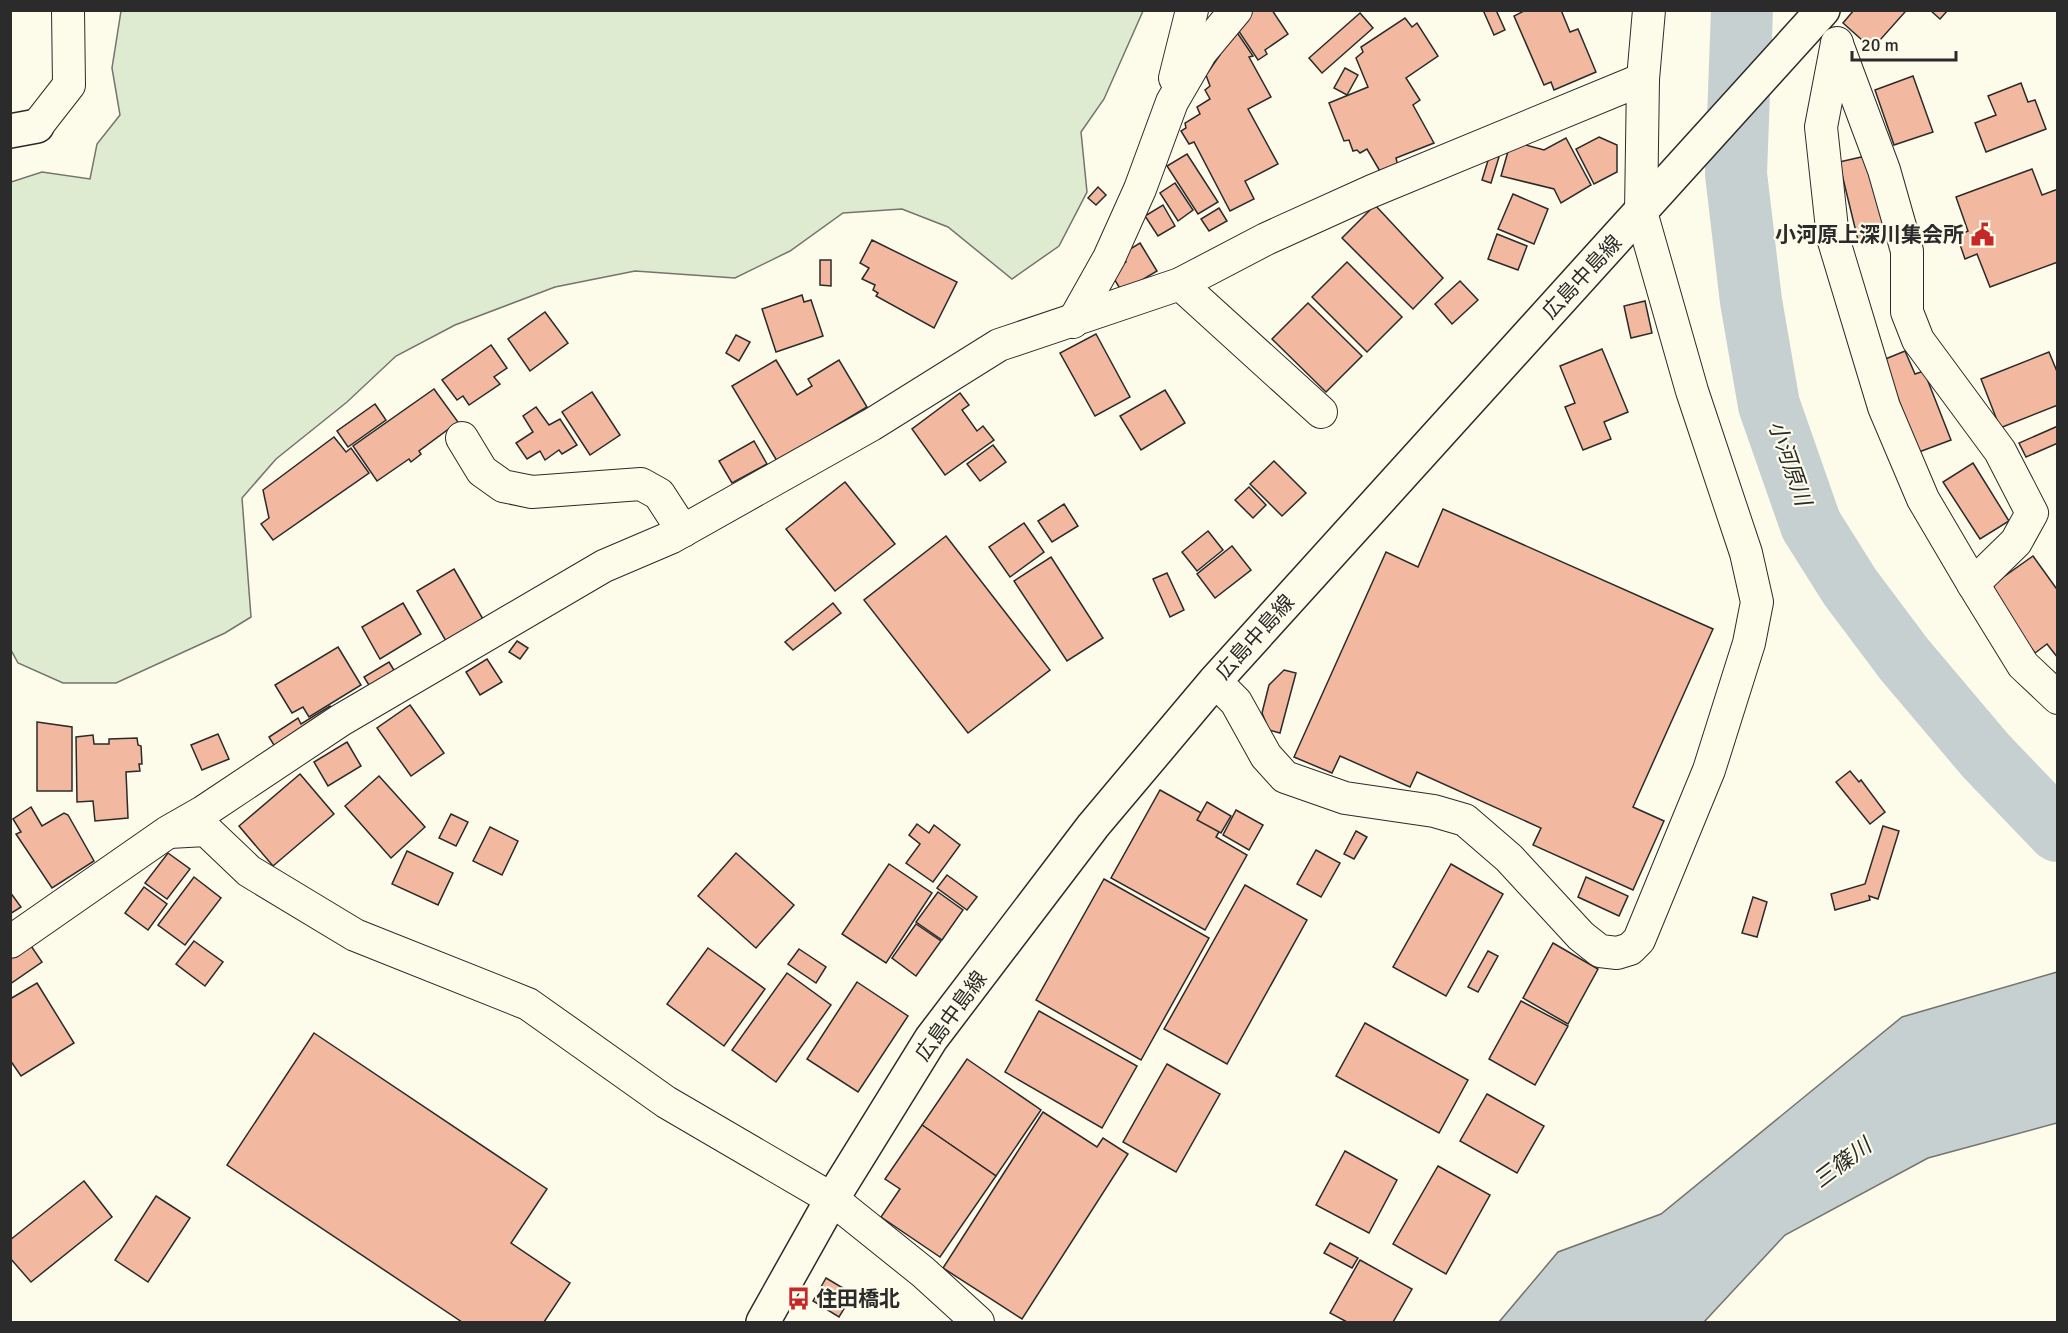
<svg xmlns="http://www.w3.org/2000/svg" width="2068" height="1333" font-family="Signika,'Noto Sans JP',sans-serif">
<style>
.green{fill:#deebd1;stroke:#74746e;stroke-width:1.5}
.water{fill:#c7d0d0;stroke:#74746e;stroke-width:1.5}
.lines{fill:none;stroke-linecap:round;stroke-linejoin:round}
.river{stroke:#c7d0d0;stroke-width:62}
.building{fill:#f2b8a0;stroke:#2b2b2b;stroke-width:1.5}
.minor-casing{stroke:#2b2b2b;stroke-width:34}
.tertiary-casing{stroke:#2b2b2b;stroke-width:36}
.primary-casing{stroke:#2b2b2b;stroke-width:36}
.minor{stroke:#fdfbea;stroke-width:32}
.tertiary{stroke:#fdfbea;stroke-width:33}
.primary{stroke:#fdfbea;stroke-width:33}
.labels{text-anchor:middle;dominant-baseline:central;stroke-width:4.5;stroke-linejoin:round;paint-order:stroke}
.poi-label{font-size:21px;font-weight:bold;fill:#2b2b2b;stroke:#fdfbea;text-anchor:end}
.street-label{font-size:21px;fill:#2b2b2b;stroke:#fdfbea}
.water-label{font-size:22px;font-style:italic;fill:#2b2b2b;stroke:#fdfbea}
</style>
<rect width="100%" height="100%" fill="#fdfbea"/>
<polygon class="green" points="121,11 121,10 1143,11 1104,99 1081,132 1087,192 1059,246 1012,279 948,227 902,209 843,213 790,251 735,278 635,271 555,287 455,325 396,356 347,402 276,459 242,498 251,617 225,633 116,683 63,683 18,663 11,650 11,182 42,172 90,179 97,144 120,115 112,68"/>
<polygon class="water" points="2057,972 2057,1123 1928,1158 1785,1235 1704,1322 1499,1322 1558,1252 1661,1214 1902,1017"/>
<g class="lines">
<polyline class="river" points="1742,10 1736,174 1751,301 1769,405 1811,525 1850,587 1904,659 1986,756 2058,831"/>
</g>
<g class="building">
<polygon points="1248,10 1272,10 1288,34 1265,50 1267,54 1258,60 1232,21"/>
<polygon points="1483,10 1496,10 1505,30 1494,35"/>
<polygon points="1526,10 1561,10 1570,32 1578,29 1596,72 1554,90 1551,82 1544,85 1514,16"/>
<polygon points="1854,10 1904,10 1905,12 1872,49 1843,23"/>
<polygon points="1930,10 1948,10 1940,19"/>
<polygon points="1360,13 1373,28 1322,73 1309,58"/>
<polygon points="1405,18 1412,27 1417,23 1438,56 1406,78 1420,100 1413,105 1434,143 1396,158 1398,166 1381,173 1367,149 1360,153 1357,150 1353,151 1349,140 1344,141 1329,103 1368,87 1356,58 1363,52 1361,47"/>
<polygon points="1232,25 1253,56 1249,57 1271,97 1248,109 1278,164 1245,181 1254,199 1230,211 1194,142 1189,144 1181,131 1186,128 1185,123 1200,114 1197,107 1210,99 1205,90 1210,86 1206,75 1220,55"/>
<polygon points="1345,68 1358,75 1347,95 1334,88"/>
<polygon points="1913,76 1933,132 1894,145 1875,90"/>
<polygon points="2021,83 2028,102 2035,100 2046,129 1986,152 1975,123 1996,115 1988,96"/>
<polygon points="1599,137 1617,145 1617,172 1594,184 1576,149"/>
<polygon points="1566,138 1591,185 1561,203 1554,189 1501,176 1511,141 1544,150"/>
<polygon points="1187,154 1218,202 1198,214 1167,166"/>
<polygon points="1490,154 1499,157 1491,183 1482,180"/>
<polygon points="1866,156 1893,232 1858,240 1839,162"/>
<polygon points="2032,169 2042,195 2058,189 2058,262 1990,287 1977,254 1965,259 1957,236 1968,231 1956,197"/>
<polygon points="1175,183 1193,210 1178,221 1160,193"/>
<polygon points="1098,187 1106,195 1096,205 1088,198"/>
<polygon points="1513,194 1548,209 1534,244 1498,229"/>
<polygon points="1163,205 1175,226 1158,236 1145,216"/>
<polygon points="1375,205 1443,278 1413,309 1342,238"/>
<polygon points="1219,208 1227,221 1209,231 1201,219"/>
<polygon points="1497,234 1527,246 1518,270 1488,259"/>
<polygon points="872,240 957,282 934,328 876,296 878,293 873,290 875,285 862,279 869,268 860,263"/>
<polygon points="1140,243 1157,271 1122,292 1110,272 1126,262 1122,254"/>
<polygon points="820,260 831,260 831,286 820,285"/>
<polygon points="1347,262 1402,317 1367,352 1312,297"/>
<polygon points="1460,281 1478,300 1452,324 1435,304"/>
<polygon points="802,295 804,302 811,300 823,336 776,352 762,309"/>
<polygon points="1645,301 1652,333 1631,338 1624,306"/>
<polygon points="1308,303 1362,356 1326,392 1272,339"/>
<polygon points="545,312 568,343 530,371 508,339"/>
<polygon points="1096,334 1130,397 1095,416 1060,353"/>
<polygon points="736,335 750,342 739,361 726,353"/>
<polygon points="491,345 507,368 494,377 500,384 469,405 463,396 457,400 442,380"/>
<polygon points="1602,349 1628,412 1604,422 1611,439 1583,450 1565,407 1575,403 1560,366"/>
<polygon points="1905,351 1915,374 1924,371 1951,440 1919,452 1883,360"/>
<polygon points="2049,352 2058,374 2058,405 2000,428 1981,379"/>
<polygon points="776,360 797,395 812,386 808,379 839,360 867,407 777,461 732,386"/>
<polygon points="434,389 458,422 419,451 421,454 411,462 409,459 377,481 353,446"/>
<polygon points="1165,390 1185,423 1141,450 1120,416"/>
<polygon points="592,392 620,435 590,455 562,412"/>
<polygon points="960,393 969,405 962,410 977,431 983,426 994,440 945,475 912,429"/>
<polygon points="375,404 386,420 348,447 337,431"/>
<polygon points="536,407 549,425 560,419 577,445 562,454 559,450 545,460 540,451 527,459 516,443 533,432 523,416"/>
<polygon points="2058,426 2058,443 2026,457 2019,443"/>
<polygon points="334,437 346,452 351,448 369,473 273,540 261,524 269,518 263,490"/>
<polygon points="754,441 767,464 732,483 719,461"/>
<polygon points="993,445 1006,462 980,481 967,464"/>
<polygon points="1274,461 1306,493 1282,516 1250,484"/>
<polygon points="1973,463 2009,521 1980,539 1943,482"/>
<polygon points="845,482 895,544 835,591 786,529"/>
<polygon points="1249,487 1266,505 1253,518 1235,500"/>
<polygon points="1064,504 1078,526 1052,542 1038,521"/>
<polygon points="1443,509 1713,629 1633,807 1664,821 1633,890 1533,845 1541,828 1417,772 1410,787 1340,756 1332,773 1294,757 1386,552 1418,567"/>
<polygon points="1024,523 1044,552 1010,577 989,547"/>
<polygon points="1208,531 1223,550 1197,571 1182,552"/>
<polygon points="946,536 1050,670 968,733 864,600"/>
<polygon points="1232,546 1251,570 1215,598 1197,574"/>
<polygon points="2033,556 2056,588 2058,587 2058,658 2047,644 2035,653 1988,588"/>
<polygon points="1051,557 1103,638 1067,661 1014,581"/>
<polygon points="454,569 487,626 450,648 417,591"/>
<polygon points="1167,573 1184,610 1170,617 1153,579"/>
<polygon points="403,603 421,634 380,659 362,627"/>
<polygon points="833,603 841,613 793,650 785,642"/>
<polygon points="517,641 528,648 520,659 509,652"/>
<polygon points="338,647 361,685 309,717 303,707 292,713 275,685"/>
<polygon points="487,659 502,682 480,695 466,672"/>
<polygon points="389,662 400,680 375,695 364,677"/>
<polygon points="1284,670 1296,673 1280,733 1269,730 1262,713 1269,685"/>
<polygon points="410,705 444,753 411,776 377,728"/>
<polygon points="330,706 335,715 277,750 269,737 298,718 301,724"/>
<polygon points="37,722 72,727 72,791 37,791"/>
<polygon points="218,734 229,759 202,770 191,745"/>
<polygon points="93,735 94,744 109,744 109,739 137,738 138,745 141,746 142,764 139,764 140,771 126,772 128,818 95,821 93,801 77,802 76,737"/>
<polygon points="347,742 361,766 328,786 314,762"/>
<polygon points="1850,771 1859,782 1861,780 1885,812 1870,824 1836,782"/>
<polygon points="300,774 334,814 273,866 239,826"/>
<polygon points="379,776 425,827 391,858 345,806"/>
<polygon points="1160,790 1223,825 1216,837 1247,855 1205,930 1111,878"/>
<polygon points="1207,802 1231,816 1221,833 1197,820"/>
<polygon points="31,807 42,826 64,813 68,815 94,861 52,888 16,834 21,832 13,819"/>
<polygon points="1236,810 1263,825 1249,850 1223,835"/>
<polygon points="451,814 468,822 456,846 439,838"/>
<polygon points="917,824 929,833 934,825 960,845 933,882 906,863 920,844 909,835"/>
<polygon points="1883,826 1899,831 1878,899 1869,896 1870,900 1835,910 1831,894 1865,884"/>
<polygon points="490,827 518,841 502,875 473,861"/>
<polygon points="1356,831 1367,837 1354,859 1344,854"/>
<polygon points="1316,850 1340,863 1321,897 1297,884"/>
<polygon points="407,851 453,873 438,905 392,884"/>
<polygon points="168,853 190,869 167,899 145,883"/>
<polygon points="736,853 794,905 756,948 698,896"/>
<polygon points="889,864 932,893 886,963 842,934"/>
<polygon points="1451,864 1503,894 1446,996 1393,967"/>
<polygon points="947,875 977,897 967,910 937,888"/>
<polygon points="194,877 221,898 185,945 158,925"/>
<polygon points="1586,877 1628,896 1619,916 1578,897"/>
<polygon points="1104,879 1209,938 1141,1060 1036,1000"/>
<polygon points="1245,885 1307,920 1227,1064 1164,1029"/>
<polygon points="144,887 167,904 148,930 125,913"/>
<polygon points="10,892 21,907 10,914"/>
<polygon points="938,892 963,910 942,940 916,922"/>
<polygon points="1753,897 1767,902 1757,937 1742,933"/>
<polygon points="916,924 941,941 916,976 892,958"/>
<polygon points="27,940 42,962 10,984 10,951"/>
<polygon points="194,941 223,962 205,986 176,964"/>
<polygon points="1553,943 1598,969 1568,1024 1523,998"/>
<polygon points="708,948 765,989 724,1046 667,1004"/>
<polygon points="799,949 826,967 816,983 788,964"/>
<polygon points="1488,951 1498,956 1478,992 1468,987"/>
<polygon points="787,973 831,1005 776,1082 732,1050"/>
<polygon points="857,982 908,1016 858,1092 807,1059"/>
<polygon points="37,983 74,1043 21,1076 10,1060 10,999"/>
<polygon points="1521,1001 1568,1026 1535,1085 1489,1059"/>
<polygon points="1039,1011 1137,1066 1102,1128 1005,1072"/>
<polygon points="1365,1023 1468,1080 1439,1133 1336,1076"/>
<polygon points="314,1033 547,1189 511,1243 570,1283 544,1322 462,1322 227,1165"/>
<polygon points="967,1059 1041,1110 996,1176 922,1125"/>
<polygon points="1167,1064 1220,1094 1176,1172 1123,1142"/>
<polygon points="1487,1094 1544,1126 1517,1173 1460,1141"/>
<polygon points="1043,1112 1097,1147 1103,1138 1128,1154 1022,1319 943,1268"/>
<polygon points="922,1125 996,1176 940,1257 881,1217 900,1189 885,1179"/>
<polygon points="1345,1151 1397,1180 1369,1233 1316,1205"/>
<polygon points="1438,1166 1490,1195 1446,1274 1393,1244"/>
<polygon points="84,1181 112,1217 31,1282 10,1258 10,1240"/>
<polygon points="156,1196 190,1218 148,1282 115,1260"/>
<polygon points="1330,1243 1358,1258 1352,1268 1324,1253"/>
<polygon points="1360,1260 1412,1289 1393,1322 1347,1322 1330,1313"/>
<polygon points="826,1278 853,1294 839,1317 813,1301"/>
</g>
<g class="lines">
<defs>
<g id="minor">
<polyline points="1837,43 1821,127 1833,238 1884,407 1923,499 1973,584 2023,665 2058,698"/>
<polyline points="1837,44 1884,170 1907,251 1907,312 1918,340 2000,451 2032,513 2016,542 1973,584"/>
<polyline points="1175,78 1192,10"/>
<polyline points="1643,79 1649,10"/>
<polyline points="37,126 69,85 68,10"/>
<polyline points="1180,284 1321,412"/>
<polyline points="1073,322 1109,258 1140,189 1172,102 1201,52 1236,10"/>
<polyline points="462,438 482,471 503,486 532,492 641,484 659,494 683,531"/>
<polyline points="169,832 206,830 249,871 355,935 528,1004 666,1102 832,1199 923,1272 978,1322"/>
<polyline points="10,942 168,832 203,812 341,720 604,566 672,537 871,425 999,345 1180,284 1266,239 1372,191 1643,79 1641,212 1692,391 1746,553 1757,602 1749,643 1709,770 1639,940 1630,949 1617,953 1600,951 1581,936 1509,858 1465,820 1434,811 1345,798 1285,777 1266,756 1236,702 1215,681"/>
</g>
<polyline id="tertiary" points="10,131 37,126"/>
<polyline id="primary" points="763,1322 832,1199 931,1039 1093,826 1215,681 1823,10"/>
</defs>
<use href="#minor" class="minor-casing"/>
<use href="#tertiary" class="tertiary-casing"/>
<use href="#primary" class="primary-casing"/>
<use href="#minor" class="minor"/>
<use href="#tertiary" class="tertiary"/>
<use href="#primary" class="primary"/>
</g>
<defs>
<symbol id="civic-bare" viewBox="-9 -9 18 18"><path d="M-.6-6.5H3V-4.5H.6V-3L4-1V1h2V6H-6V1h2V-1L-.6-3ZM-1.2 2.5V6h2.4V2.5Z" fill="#c62828" stroke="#fdfbea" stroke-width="2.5" paint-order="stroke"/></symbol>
<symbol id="bus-bare" viewBox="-9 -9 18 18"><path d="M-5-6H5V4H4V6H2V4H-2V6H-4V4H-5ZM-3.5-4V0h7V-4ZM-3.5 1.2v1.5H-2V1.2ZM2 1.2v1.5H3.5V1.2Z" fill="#c62828" stroke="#fdfbea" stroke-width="2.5" paint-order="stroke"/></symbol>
</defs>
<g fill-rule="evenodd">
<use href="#civic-bare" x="1966" y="218" width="33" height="33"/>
<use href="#bus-bare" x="782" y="1282" width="33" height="33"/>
</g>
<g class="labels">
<g class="poi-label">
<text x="1964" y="235">小河原上深川集会所</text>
<text x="816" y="1299" text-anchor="start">住田橋北</text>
</g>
<g class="street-label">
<text transform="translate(1582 277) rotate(-47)">広島中島線</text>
<text transform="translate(1255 637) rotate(-48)">広島中島線</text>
<text transform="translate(951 1016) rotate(-54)">広島中島線</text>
</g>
<g class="water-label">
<text transform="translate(1790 463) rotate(71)">小河原川</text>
<text transform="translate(1842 1163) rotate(-37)">三篠川</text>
</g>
</g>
<rect width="2068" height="1333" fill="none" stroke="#2b2b2b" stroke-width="24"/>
<path d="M1852 51v9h104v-9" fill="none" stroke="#2b2b2b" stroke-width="3"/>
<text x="1861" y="51" font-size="18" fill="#2b2b2b" stroke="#fdfbea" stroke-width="4.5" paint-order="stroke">20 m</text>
</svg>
